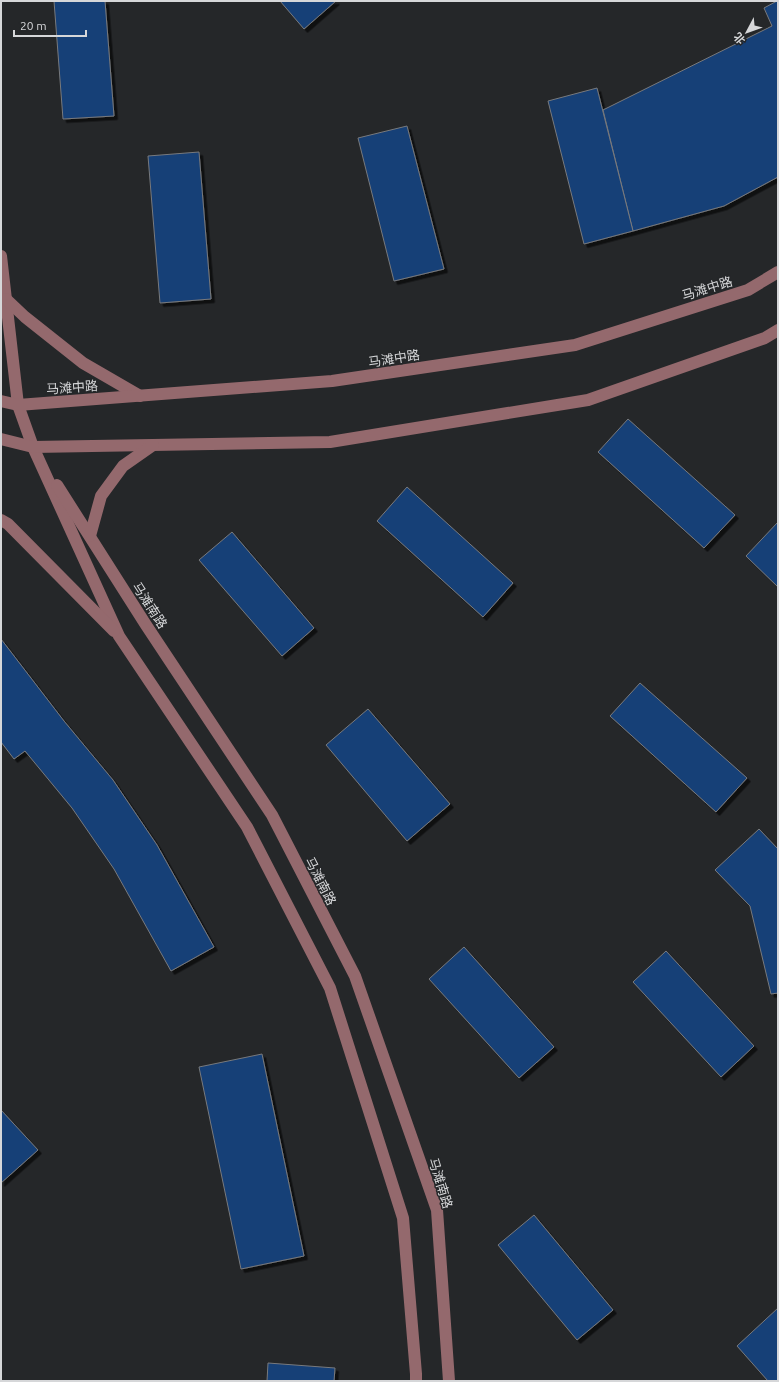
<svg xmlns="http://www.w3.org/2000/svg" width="779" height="1382" font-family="Ubuntu,'Noto Sans SC',sans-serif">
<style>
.building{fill:#163f77;stroke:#787a7d;filter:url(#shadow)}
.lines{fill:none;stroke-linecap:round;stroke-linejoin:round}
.major{stroke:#94696d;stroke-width:12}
.labels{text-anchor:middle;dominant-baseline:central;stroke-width:3;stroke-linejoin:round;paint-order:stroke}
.street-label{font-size:13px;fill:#d6d7d9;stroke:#252729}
</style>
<defs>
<filter id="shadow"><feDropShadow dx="3.5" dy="3.5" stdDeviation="0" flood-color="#0009"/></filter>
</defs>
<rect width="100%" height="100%" fill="#252729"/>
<g class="building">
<polygon points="54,1 105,1 114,116 63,119"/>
<polygon points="280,1 336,1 304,29"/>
<polygon points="777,1 778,1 778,177 724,206 633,231 603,110 772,26 764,8"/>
<polygon points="597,88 633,231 584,244 548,101"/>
<polygon points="407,126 444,269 394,281 358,138"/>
<polygon points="199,152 211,299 160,303 148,156"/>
<polygon points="628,419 735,515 704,548 598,452"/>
<polygon points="407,487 513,583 483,617 377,521"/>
<polygon points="778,522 778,587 746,556"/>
<polygon points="232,532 314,628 282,656 199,560"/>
<polygon points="1,639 64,721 113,780 157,845 214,947 171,971 114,869 72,808 25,751 14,759 1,742"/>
<polygon points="640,683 747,778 716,812 610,716"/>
<polygon points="368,709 450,804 407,841 326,745"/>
<polygon points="759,829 778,849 778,993 771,994 750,906 715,870"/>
<polygon points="464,947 554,1047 519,1078 429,979"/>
<polygon points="666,951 754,1046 721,1077 633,982"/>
<polygon points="262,1054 304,1256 241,1269 199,1067"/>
<polygon points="1,1110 38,1150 1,1183"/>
<polygon points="534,1215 613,1310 577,1340 498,1245"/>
<polygon points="778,1308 778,1381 768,1381 737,1346"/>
<polygon points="268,1363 335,1368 334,1381 267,1381"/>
</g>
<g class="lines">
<g class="major">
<polyline points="1,256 18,405 33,447 119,636 247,827 330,988 403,1218 416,1374 416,1381"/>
<polyline points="6,299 25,317 83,363 140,396"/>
<polyline points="1,401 18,405 332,381 575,345 748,290 778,272"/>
<polyline points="1,439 33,447 330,442 588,400 765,338 778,330"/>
<polyline points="57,485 146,625 272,815 355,976 437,1210 449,1381"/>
<polyline points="1,520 8,524 114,631"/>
<polyline points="90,536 101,496 123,466 153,445"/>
</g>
</g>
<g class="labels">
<g class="street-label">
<text transform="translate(707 288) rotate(-17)">马滩中路</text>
<text transform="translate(394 358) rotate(-9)">马滩中路</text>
<text transform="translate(72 387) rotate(-4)">马滩中路</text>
<text transform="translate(150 605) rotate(57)">马滩南路</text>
<text transform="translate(321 881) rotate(63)">马滩南路</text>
<text transform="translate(441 1183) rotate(73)">马滩南路</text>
</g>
</g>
<rect width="779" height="1382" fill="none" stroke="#d6d7d9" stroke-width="4"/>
<g transform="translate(747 32) rotate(229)" stroke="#252729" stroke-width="3" paint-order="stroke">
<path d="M0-3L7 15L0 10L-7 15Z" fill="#d6d7d9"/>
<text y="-6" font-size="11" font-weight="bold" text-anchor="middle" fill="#d6d7d9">北</text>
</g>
<path d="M14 30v6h72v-6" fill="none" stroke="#d6d7d9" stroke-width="2"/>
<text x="20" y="30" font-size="12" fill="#d6d7d9" stroke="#252729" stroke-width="3" paint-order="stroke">20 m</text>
</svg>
